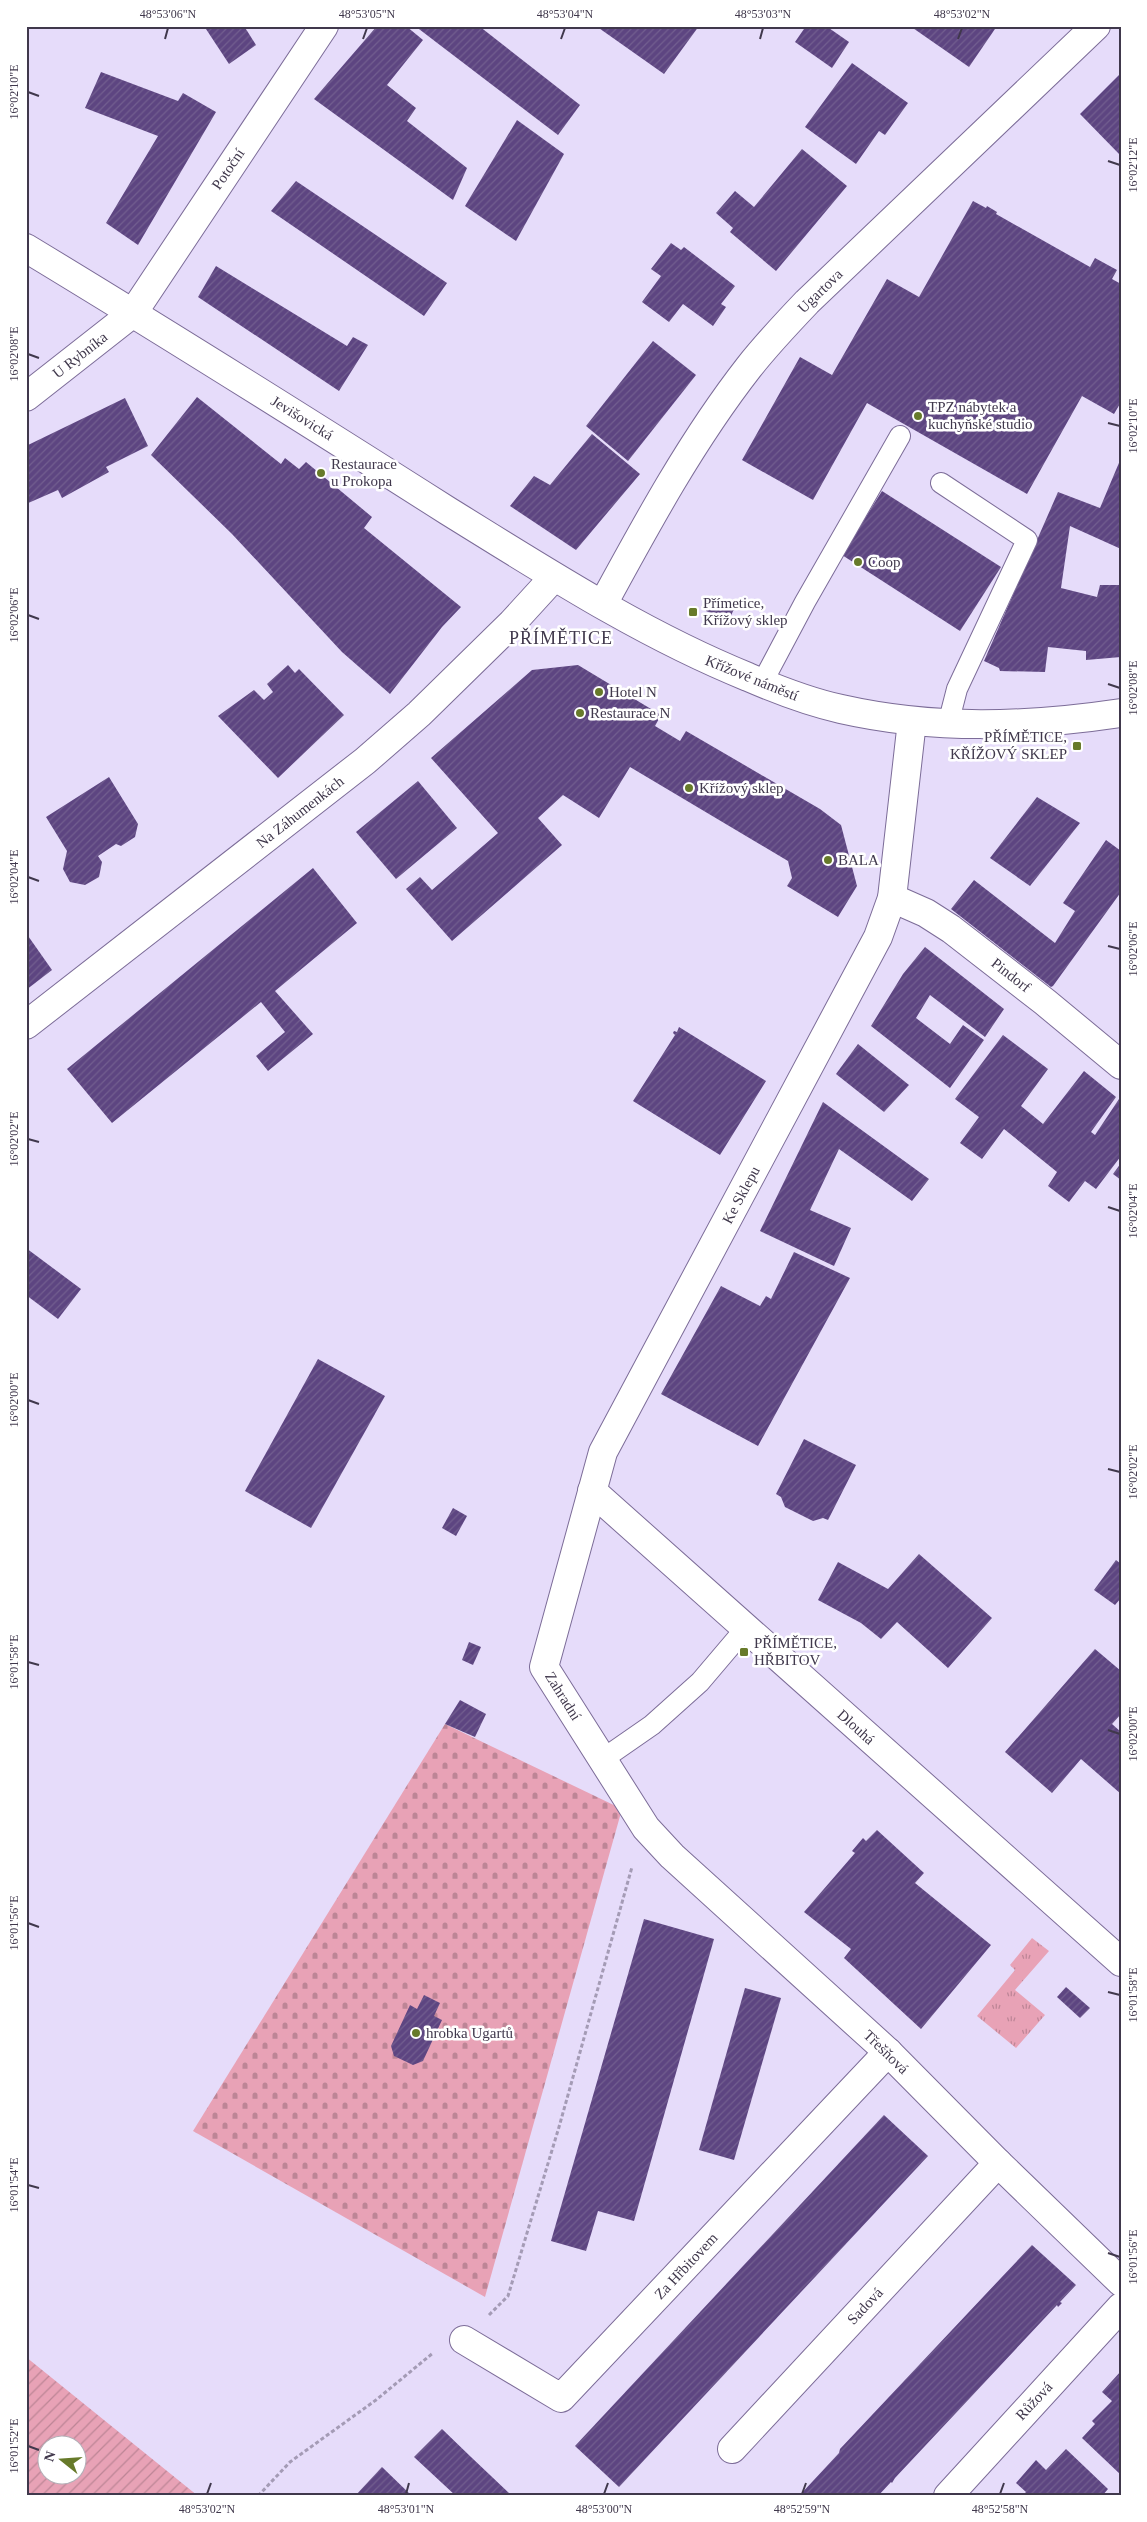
<svg xmlns="http://www.w3.org/2000/svg" width="1147" height="2522" font-family="'Times New Roman',serif">
<style>
.cemetery{fill:url(#cemetery-stones)}
.park{fill:url(#park-tufts)}
.garden{fill:url(#garden-furrows);fill-rule:evenodd}
.building{fill:url(#building-hatch)}
.lines{fill:none;stroke-linecap:round;stroke-linejoin:round}
.service-casing{stroke:#7c6c98;stroke-width:22}
.minor-casing{stroke:#7c6c98;stroke-width:30}
.secondary-casing{stroke:#7c6c98;stroke-width:30}
.path{stroke:#a49bb5;stroke-width:3;stroke-dasharray:4 2.5;stroke-linecap:butt}
.service{stroke:#fff;stroke-width:20}
.minor{stroke:#fff;stroke-width:28}
.secondary{stroke:#fff;stroke-width:28}
.ticks{fill:none;stroke:#40384c;stroke-width:2}
.poi-dot{fill:#677a2a;stroke:#fff;stroke-width:2}
.labels{text-anchor:middle;dominant-baseline:central;stroke-width:5;stroke-linejoin:round;paint-order:stroke}
.street-label{font-size:15px;fill:#40384c;stroke:#fff}
.poi-label{font-size:15px;fill:#40384c;stroke:#fff;text-anchor:start}
.quarter-label{font-size:18px;letter-spacing:1px;fill:#40384c;stroke:#fff}
.neatline{fill:none;stroke:#40384c;stroke-width:2}
.ticks-label{font-size:12px;text-anchor:middle;fill:#40384c}
</style>
<defs>
<pattern id="cemetery-stones" width="16" height="16" patternUnits="userSpaceOnUse" patternTransform="scale(1.25)"><rect width="16" height="16" fill="#e8a2b6"/><path d="M2 7V4a2 2 0 0 1 4 0v3zM10 15v-3a2 2 0 0 1 4 0v3z" fill="#bd8596"/></pattern>
<pattern id="park-tufts" width="24" height="20" patternUnits="userSpaceOnUse" patternTransform="scale(1.25)"><rect width="24" height="20" fill="#e8a2b6"/><path d="M3 7l-1-3M5 7V3M7 7l1-3M15 17l-1-3M17 17v-4M19 17l1-3" fill="none" stroke="#bd8596"/></pattern>
<pattern id="garden-furrows" width="10" height="10" patternUnits="userSpaceOnUse" patternTransform="scale(1.25)"><rect width="10" height="10" fill="#e8a2b6"/><path d="M-1 1l2-2M0 10L10 0M9 11l2-2" fill="none" stroke="#bd8596"/></pattern>
<pattern id="building-hatch" width="6" height="6" patternUnits="userSpaceOnUse" patternTransform="scale(1.25)"><rect width="6" height="6" fill="#5d4581"/><path d="M-1 1l2-2M0 6l6-6M5 7l2-2" fill="none" stroke="#725e8f"/></pattern>
</defs>
<rect width="100%" height="100%" fill="#e6dcfa"/>
<polygon class="cemetery" points="445,1724 622,1809 485,2297 193,2131"/>
<polygon class="park" points="1032,1938 1049,1951 1015,1990 1045,2015 1016,2048 977,2016 1015,1970 1010,1965"/>
<path class="garden" d="M26,2357L198,2496H26ZM48,2444H78V2474H48Z"/>
<g class="building">
<polygon points="204,26 244,26 256,45 229,64"/>
<polygon points="377,26 406,26 423,40 387,85 416,108 407,121 467,168 453,200 314,99"/>
<polygon points="415,26 479,26 580,105 558,135"/>
<polygon points="596,26 699,26 664,74"/>
<polygon points="806,26 826,26 849,42 832,68 795,42"/>
<polygon points="910,26 997,26 969,67"/>
<polygon points="852,63 908,103 885,135 879,131 856,164 805,127"/>
<polygon points="101,72 178,101 183,93 216,112 138,245 106,223 158,136 85,108"/>
<polygon points="1121,73 1121,156 1080,114"/>
<polygon points="517,120 564,154 516,241 465,206"/>
<polygon points="802,149 847,186 776,271 730,232 733,228 716,213 735,191 754,207"/>
<polygon points="296,181 447,283 424,316 271,211"/>
<polygon points="973,201 986,208 987,206 997,212 996,214 1090,267 1095,258 1117,270 1112,279 1121,284 1121,402 1114,414 1082,396 1027,494 867,403 813,500 742,460 800,357 832,375 887,279 919,297"/>
<polygon points="671,243 681,250 684,247 735,286 721,304 726,307 713,326 683,304 669,322 642,302 661,276 651,269"/>
<polygon points="216,266 347,346 353,337 368,345 339,391 198,297"/>
<polygon points="653,341 696,375 628,461 586,426"/>
<polygon points="197,397 281,464 285,458 299,469 306,462 372,517 364,528 461,607 442,627 390,694 342,652 232,534 151,455"/>
<polygon points="125,398 148,446 106,467 109,472 62,498 58,490 26,504 26,446"/>
<polygon points="592,434 640,474 576,550 510,506 534,476 550,485"/>
<polygon points="1121,458 1121,549 1070,526 1061,588 1097,597 1100,585 1121,585 1121,657 1086,660 1086,651 1048,647 1045,672 1000,671 999,668 984,661 1058,492 1100,508"/>
<polygon points="882,491 1001,567 960,631 842,555"/>
<polygon points="711,600 734,609 729,620 706,611"/>
<polygon points="288,665 295,673 299,669 344,715 278,778 218,716 254,690 264,700 273,692 267,684"/>
<polygon points="578,665 661,715 655,726 680,741 686,731 820,809 841,825 857,886 838,917 787,886 792,878 788,861 630,767 599,818 563,795 538,818 562,845 452,941 406,889 420,877 432,890 498,833 431,758 532,670"/>
<polygon points="109,777 138,824 135,837 121,846 116,844 98,856 102,862 99,877 85,885 70,882 63,869 67,851 46,817"/>
<polygon points="418,781 457,828 396,879 356,832"/>
<polygon points="1037,797 1080,823 1030,886 990,858"/>
<polygon points="1106,840 1121,851 1121,892 1053,986 1051,987 951,909 974,880 1055,943 1075,911 1063,903"/>
<polygon points="313,868 357,923 275,991 313,1034 268,1071 256,1056 285,1032 261,1002 112,1123 67,1069"/>
<polygon points="26,933 52,970 26,990"/>
<polygon points="925,947 1004,1009 985,1037 930,995 916,1018 950,1044 963,1025 984,1040 950,1088 871,1026 903,974"/>
<polygon points="679,1027 766,1081 720,1155 633,1101 675,1035 673,1033 674,1031 677,1032"/>
<polygon points="1003,1035 1048,1069 1021,1106 1043,1124 1084,1071 1116,1097 1091,1132 1095,1135 1119,1099 1121,1101 1121,1156 1096,1189 1085,1181 1069,1202 1048,1186 1057,1172 1004,1129 982,1159 960,1143 979,1117 955,1099"/>
<polygon points="858,1044 909,1085 884,1112 836,1074"/>
<polygon points="823,1102 929,1179 912,1201 839,1149 810,1210 851,1228 834,1266 760,1231"/>
<polygon points="1121,1163 1121,1180 1113,1174"/>
<polygon points="26,1248 81,1289 58,1319 26,1295"/>
<polygon points="794,1252 850,1278 758,1446 661,1394 721,1286 760,1306 766,1296 771,1299"/>
<polygon points="318,1359 385,1396 311,1528 245,1491"/>
<polygon points="804,1439 856,1465 828,1520 823,1518 813,1521 785,1507 781,1497 776,1494"/>
<polygon points="453,1508 467,1516 456,1536 442,1528"/>
<polygon points="919,1554 992,1618 948,1668 897,1622 881,1639 861,1623 818,1600 838,1562 888,1589"/>
<polygon points="1116,1560 1121,1564 1121,1598 1115,1605 1094,1590"/>
<polygon points="469,1642 481,1647 473,1665 462,1660"/>
<polygon points="1095,1649 1121,1671 1121,1714 1112,1724 1121,1732 1121,1794 1081,1759 1052,1793 1005,1752"/>
<polygon points="460,1700 486,1714 475,1737 445,1724"/>
<polygon points="877,1830 924,1873 915,1883 991,1945 921,2029 844,1958 851,1949 804,1912 855,1853 852,1851 863,1838 866,1841"/>
<polygon points="644,1919 714,1939 634,2221 598,2211 586,2251 551,2241"/>
<polygon points="1066,1987 1090,2008 1080,2018 1057,1997"/>
<polygon points="745,1988 781,1998 734,2160 699,2150"/>
<polygon points="424,1995 440,2003 434,2016 442,2020 423,2061 413,2065 394,2056 391,2046 410,2005 417,2009"/>
<polygon points="884,2115 928,2156 619,2487 575,2446"/>
<polygon points="1032,2245 1076,2285 1060,2302 1062,2303 1058,2307 1057,2305 895,2478 892,2483 891,2482 878,2496 799,2496 839,2453 840,2449"/>
<polygon points="1121,2371 1121,2475 1082,2438 1095,2424 1092,2421 1112,2401 1102,2392"/>
<polygon points="442,2429 471,2457 512,2496 456,2496 414,2457"/>
<polygon points="1066,2449 1108,2489 1102,2496 1022,2496 1026,2492 1016,2483 1036,2460 1046,2470"/>
<polygon points="382,2467 412,2496 355,2496"/>
</g>
<g class="lines">
<defs>
<g id="service">
<polyline points="941,483 1027,540 957,689 948,724"/>
<polyline points="762,683 805,602 900,436"/>
<polyline points="603,1759 652,1725 700,1682 745,1629"/>
</g>
<g id="minor">
<polyline points="26,397 133,313 324,26"/>
<path d="M603,604C647,523 692,440 749,367C767,344 787,323 807,302L1096,26"/>
<polyline points="912,721 892,898 878,937 603,1452 544,1667 646,1828 672,1856 888,2052 998,2163 1121,2282"/>
<polyline points="892,898 926,913 951,929 1045,1002 1121,1065"/>
<polyline points="26,1025 365,761 419,714 512,623 554,577"/>
<polyline points="592,1491 1121,1962"/>
<polyline points="464,2340 561,2398 888,2052"/>
<polyline points="732,2449 998,2163"/>
<polyline points="948,2496 1121,2307"/>
</g>
<path id="secondary" d="M26,248C168,334 308,422 448,511C545,571 642,634 748,677C778,690 809,702 841,709C934,730 1027,727 1121,713"/>
</defs>
<use href="#service" class="service-casing"/>
<use href="#minor" class="minor-casing"/>
<use href="#secondary" class="secondary-casing"/>
<g class="path">
<polyline points="489,2315 508,2296 559,2127 632,1867"/>
<polyline points="258,2496 290,2462 376,2400 433,2353"/>
</g>
<use href="#service" class="service"/>
<use href="#minor" class="minor"/>
<use href="#secondary" class="secondary"/>
</g>
<path class="ticks" d="M165,39L168,28M363,39L367,28M561,39L565,28M760,39L763,28M958,39L962,28M28,92L39,96M1108,161L1120,165M28,354L39,358M1108,423L1120,426M28,615L39,619M1108,684L1120,688M28,877L39,881M1108,946L1120,949M28,1139L39,1142M1108,1207L1120,1211M28,1400L39,1404M1108,1469L1120,1472M28,1662L39,1665M1108,1730L1120,1734M28,1923L39,1927M1108,1992L1120,1995M28,2185L39,2188M1108,2253L1120,2257M28,2446L39,2450M207,2494L211,2483M406,2494L409,2483M604,2494L608,2483M802,2494L806,2483M1000,2494L1004,2483"/>
<g class="poi-dot">
<circle cx="918" cy="416" r="5"/>
<circle cx="321" cy="473" r="5"/>
<circle cx="858" cy="562" r="5"/>
<rect x="688" y="607" width="10" height="10" rx="2.5"/>
<circle cx="599" cy="692" r="5"/>
<circle cx="580" cy="713" r="5"/>
<rect x="1072" y="741" width="10" height="10" rx="2.5"/>
<circle cx="689" cy="788" r="5"/>
<circle cx="828" cy="860" r="5"/>
<rect x="739" y="1647" width="10" height="10" rx="2.5"/>
<circle cx="416" cy="2033" r="5"/>
</g>
<g class="labels">
<g class="street-label">
<text transform="translate(228 169) rotate(-56)">Potoční</text>
<text transform="translate(820 291) rotate(-44)">Ugartova</text>
<text transform="translate(80 355) rotate(-38)">U Rybníka</text>
<text transform="translate(302 418) rotate(32)">Jevišovická</text>
<text transform="translate(752 678) rotate(22)">Křížové náměstí</text>
<text transform="translate(300 812) rotate(-38)">Na Záhumenkách</text>
<text transform="translate(1011 975) rotate(38)">Pindorf</text>
<text transform="translate(741 1195) rotate(-62)">Ke Sklepu</text>
<text transform="translate(563 1696) rotate(58)">Zahradní</text>
<text transform="translate(856 1727) rotate(42)">Dlouhá</text>
<text transform="translate(886 2052) rotate(44)">Třešňová</text>
<text transform="translate(686 2266) rotate(-47)">Za Hřbitovem</text>
<text transform="translate(865 2306) rotate(-47)">Sadová</text>
<text transform="translate(1034 2401) rotate(-47)">Růžová</text>
</g>
<g class="poi-label">
<text x="928" y="407">TPZ nábytek a<tspan x="928" dy="17">kuchyňské studio</tspan></text>
<text x="331" y="464">Restaurace<tspan x="331" dy="17">u Prokopa</tspan></text>
<text x="868" y="562">Coop</text>
<text x="703" y="603">Přímetice,<tspan x="703" dy="17">Křížový sklep</tspan></text>
<text x="609" y="692">Hotel N</text>
<text x="590" y="713">Restaurace N</text>
<text x="1067" y="737" text-anchor="end">PŘÍMĚTICE,<tspan x="1067" dy="17">KŘÍŽOVÝ SKLEP</tspan></text>
<text x="699" y="788">Křížový sklep</text>
<text x="838" y="860">BALA</text>
<text x="754" y="1643">PŘÍMĚTICE,<tspan x="754" dy="17">HŘBITOV</tspan></text>
<text x="426" y="2033">hrobka Ugartů</text>
</g>
<g class="quarter-label">
<text x="561" y="638">PŘÍMĚTICE</text>
</g>
</g>
<rect width="1147" height="2522" fill="none" stroke="#ffffff" stroke-width="55"/>
<g transform="translate(62 2460) rotate(287)"><circle r="24" fill="#ffffff" stroke="#b3afb7"/>
<path d="M0-4L9 19L0 12L-9 19Z" fill="#677a2a"/>
<text y="-8" font-size="14" font-weight="bold" text-anchor="middle" fill="#40384c">N</text>
</g>
<rect x="28" y="28" width="1092" height="2466" class="neatline"/>
<g class="ticks-label">
<text x="168" y="18">48°53'06"N</text>
<text x="367" y="18">48°53'05"N</text>
<text x="565" y="18">48°53'04"N</text>
<text x="763" y="18">48°53'03"N</text>
<text x="962" y="18">48°53'02"N</text>
<text transform="translate(14 92) rotate(-90)" y="4">16°02'10"E</text>
<text transform="translate(1133 165) rotate(-90)" y="4">16°02'12"E</text>
<text transform="translate(14 354) rotate(-90)" y="4">16°02'08"E</text>
<text transform="translate(1133 426) rotate(-90)" y="4">16°02'10"E</text>
<text transform="translate(14 615) rotate(-90)" y="4">16°02'06"E</text>
<text transform="translate(1133 688) rotate(-90)" y="4">16°02'08"E</text>
<text transform="translate(14 877) rotate(-90)" y="4">16°02'04"E</text>
<text transform="translate(1133 949) rotate(-90)" y="4">16°02'06"E</text>
<text transform="translate(14 1139) rotate(-90)" y="4">16°02'02"E</text>
<text transform="translate(1133 1211) rotate(-90)" y="4">16°02'04"E</text>
<text transform="translate(14 1400) rotate(-90)" y="4">16°02'00"E</text>
<text transform="translate(1133 1472) rotate(-90)" y="4">16°02'02"E</text>
<text transform="translate(14 1662) rotate(-90)" y="4">16°01'58"E</text>
<text transform="translate(1133 1734) rotate(-90)" y="4">16°02'00"E</text>
<text transform="translate(14 1923) rotate(-90)" y="4">16°01'56"E</text>
<text transform="translate(1133 1995) rotate(-90)" y="4">16°01'58"E</text>
<text transform="translate(14 2185) rotate(-90)" y="4">16°01'54"E</text>
<text transform="translate(1133 2257) rotate(-90)" y="4">16°01'56"E</text>
<text transform="translate(14 2446) rotate(-90)" y="4">16°01'52"E</text>
<text x="207" y="2513">48°53'02"N</text>
<text x="406" y="2513">48°53'01"N</text>
<text x="604" y="2513">48°53'00"N</text>
<text x="802" y="2513">48°52'59"N</text>
<text x="1000" y="2513">48°52'58"N</text>
</g>
</svg>
